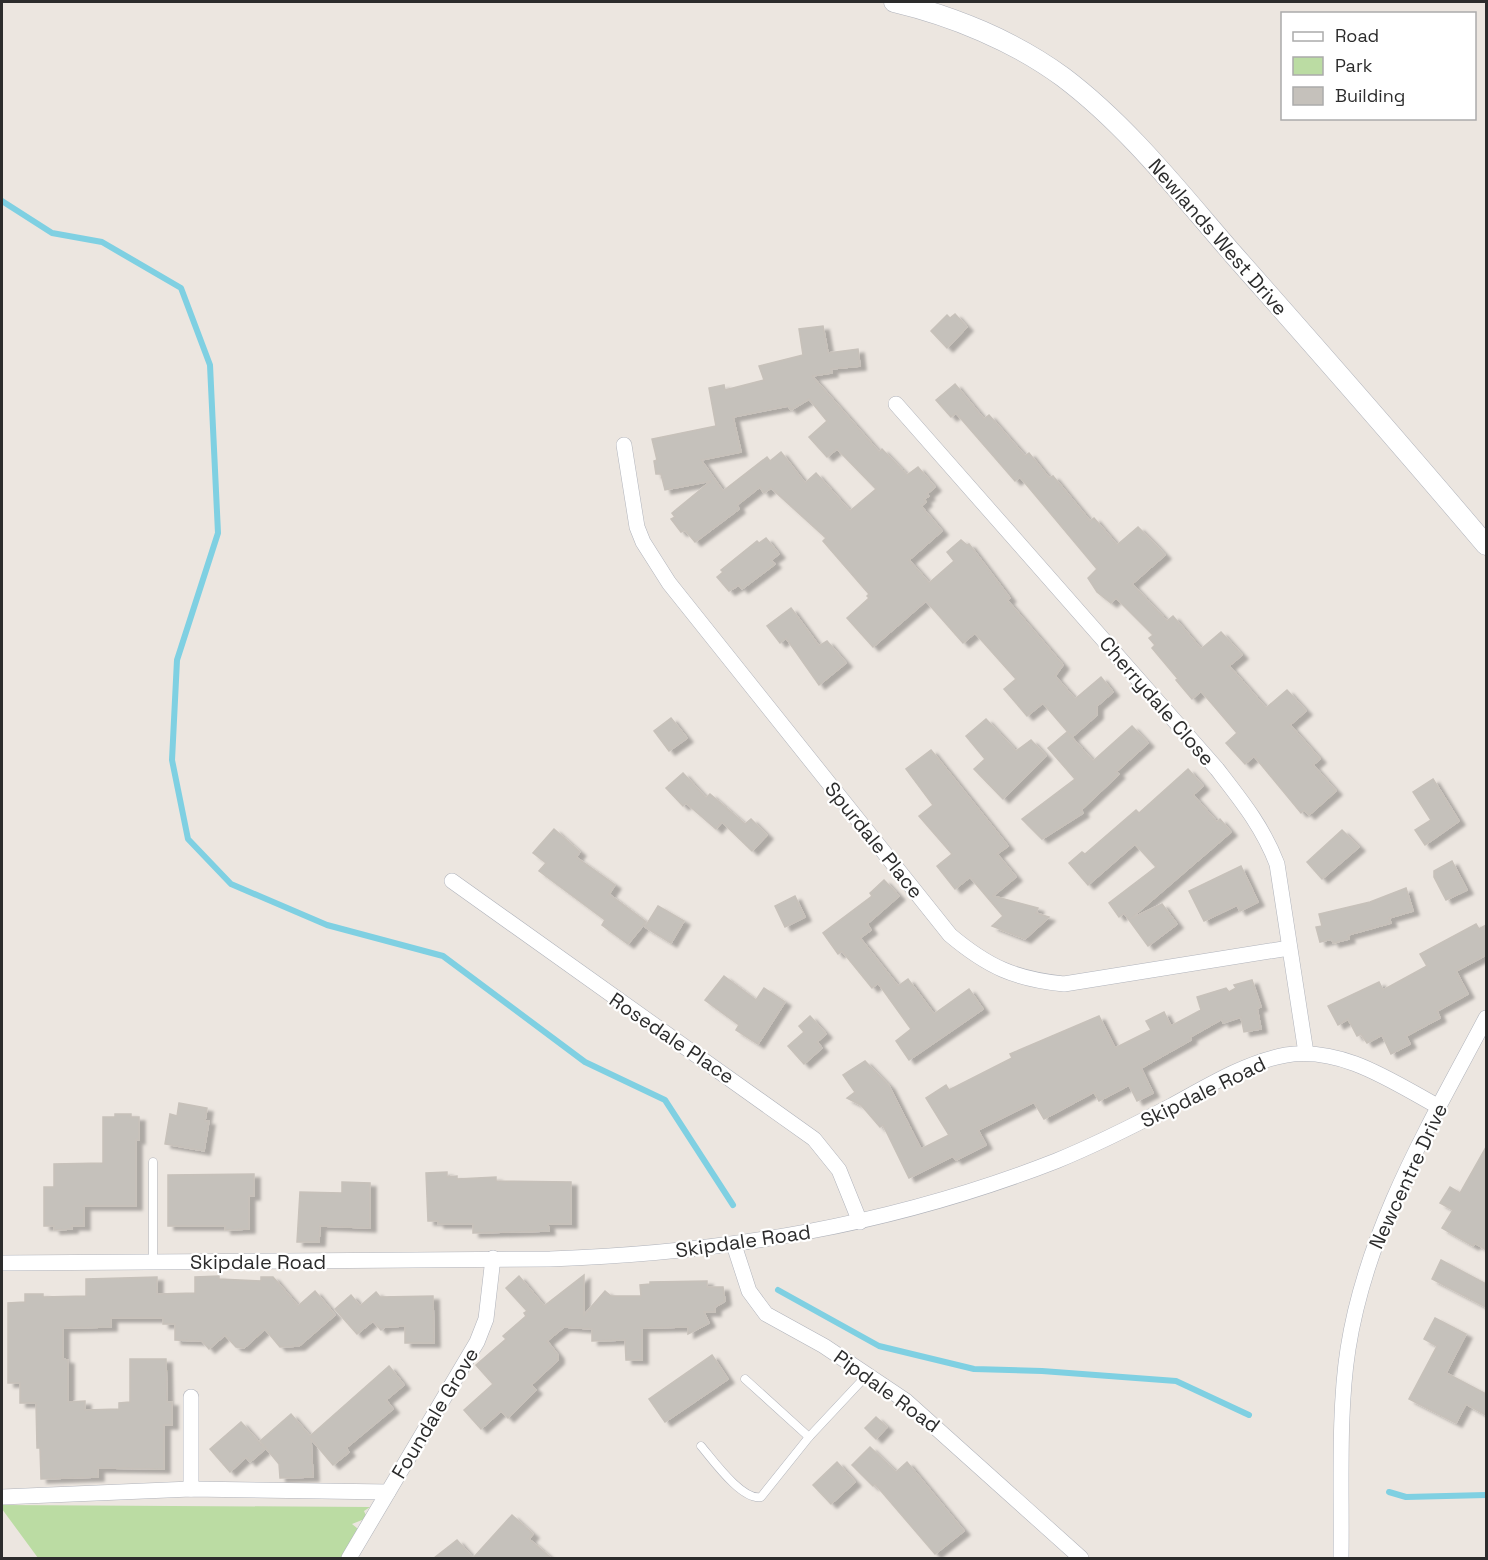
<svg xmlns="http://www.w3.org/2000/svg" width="1488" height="1560" font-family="'Space Grotesk',sans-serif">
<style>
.green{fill:#bbdca3}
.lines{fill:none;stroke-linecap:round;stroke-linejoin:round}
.stream{stroke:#7fd0e2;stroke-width:6}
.building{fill:#c5c1bb;stroke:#c7c1ba;stroke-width:1.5;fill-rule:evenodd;filter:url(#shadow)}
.service-casing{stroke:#b0b3bb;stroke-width:9}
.minor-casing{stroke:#b0b3bb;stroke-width:16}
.tertiary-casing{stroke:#b0b3bb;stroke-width:21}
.service{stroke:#fff;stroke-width:8}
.minor{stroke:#fff;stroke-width:15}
.tertiary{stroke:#fff;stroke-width:20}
.labels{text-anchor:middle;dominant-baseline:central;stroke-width:4.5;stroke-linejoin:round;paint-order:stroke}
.street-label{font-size:20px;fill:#2c2c2c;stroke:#fff}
</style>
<defs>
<filter id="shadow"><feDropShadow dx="6" dy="4" stdDeviation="1.5" flood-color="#0004"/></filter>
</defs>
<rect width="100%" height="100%" fill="#ece6e0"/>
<polygon class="green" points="2,1505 370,1507 364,1511 367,1518 352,1524 363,1533 341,1558 38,1558 2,1509"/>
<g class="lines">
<g class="stream">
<polyline points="2,201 52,233 102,242 181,288 210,365 218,533 177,660 172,760 188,839 231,884 327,925 443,956 585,1062 665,1100 733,1205"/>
<polyline points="778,1290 879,1346 974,1369 1042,1371 1176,1381 1249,1415"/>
<polyline points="1389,1492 1406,1497 1486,1495"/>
</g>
</g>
<g class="building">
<polygon points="955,314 967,327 947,348 931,331 947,315 950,318"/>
<path d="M823,326L828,353L858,349L860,366L831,369L832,373L812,376L879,452L882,449L907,475L918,467L935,487L927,494L929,496L924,499L926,502L921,506L942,531L909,560L929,583L954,561L947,552L961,540L967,545L969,544L1010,598L1007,600L1063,665L1055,676L1075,699L1101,677L1113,692L1097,706V715L1072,737L1043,703L1027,716L1004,689L1016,679L975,633L963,643L926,601L873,647L847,618L869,598L867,596L869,594L823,541L826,538L771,488L764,493L760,487L737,505L739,509L695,542L685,530L681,532L671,519L675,517L672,513L711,481L665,490L661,474H656L654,461L657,460L652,439L716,426L709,388L724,385L725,390L764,380L759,366L803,355L799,329ZM809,399L827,421L809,437L827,457L837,449L876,489L850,511L816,473L805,483L781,452L770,461L767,457L723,491L701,460L741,452L733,417L788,406L791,410Z"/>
<polygon points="955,384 984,419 989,415 1025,456 1029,453 1049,478 1053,476 1090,521 1094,518 1117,545 1138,527 1152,541 1165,555 1132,584 1167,621 1173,616 1201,649 1221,632 1242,655 1229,666 1266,708 1287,690 1306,711 1290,725 1320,759 1313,765 1336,791 1309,815 1304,810 1301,813 1254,756 1245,764 1226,743 1237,733 1201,691 1192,699 1176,680 1178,679 1152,648 1155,645 1149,638 1153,635 1116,598 1111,603 1097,592 1088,578 1097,569 1020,477 1015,481 956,413 951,417 936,400"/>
<polygon points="766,538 779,554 771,560 775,564 742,589 739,585 729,591 717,577 723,572 721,570 757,541 759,543"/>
<polygon points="791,608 819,646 827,641 846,663 819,685 786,638 780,643 767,626"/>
<polygon points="671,718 687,738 669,751 654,731"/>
<polygon points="986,719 1016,751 1031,740 1046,756 1003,799 974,769 985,759 966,736"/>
<polygon points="1132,726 1148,743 1116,772 1119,774 1081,810 1083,813 1042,839 1022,819 1075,779 1048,748 1067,732 1093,761"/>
<polygon points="931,750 1008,846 997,854 1016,877 993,896 1038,908 1036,913 1049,917 1025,939 992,926 1003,916 970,877 955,889 937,866 952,854 919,816 933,805 906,769"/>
<polygon points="1188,769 1203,786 1193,795 1217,822 1220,819 1231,832 1130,919 1162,904 1177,924 1148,946 1124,913 1119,917 1109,903 1156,867 1135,844 1088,885 1069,863 1082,852 1085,854 1136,810 1139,813"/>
<polygon points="683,773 706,798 710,794 745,824 751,819 767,835 752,851 722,822 716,829 686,803 683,806 666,788"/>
<polygon points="1433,779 1459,821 1425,845 1415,830 1431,820 1413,792"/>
<polygon points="554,829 580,852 576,857 615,885 609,894 646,922 628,944 602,925 605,920 539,871 546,863 533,853"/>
<polygon points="1342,830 1359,847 1322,879 1307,862"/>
<polygon points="1452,861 1467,890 1446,900 1434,877 1434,871"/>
<polygon points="1241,866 1258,902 1240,911 1237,905 1204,921 1189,891"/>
<polygon points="884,880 899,896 867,924 871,930 860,938 898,986 908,979 934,1014 969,989 983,1009 909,1060 896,1041 911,1029 878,983 872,988 842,951 838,954 823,933 872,896 870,893"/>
<polygon points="1406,888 1413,911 1389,918 1391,923 1348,935 1349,939 1333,943 1332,939 1320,942 1316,927 1322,926 1319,914 1370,902"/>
<polygon points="795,896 805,917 785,927 775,906"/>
<polygon points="658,906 684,921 671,943 645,927"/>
<polygon points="1476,924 1479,929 1486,925 1486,955 1456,971 1468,994 1437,1011 1440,1018 1406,1036 1410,1044 1391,1054 1382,1035 1367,1043 1361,1034 1357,1036 1348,1019 1338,1025 1328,1006 1379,982 1383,990 1427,966 1420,954"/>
<polygon points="724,976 756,1000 764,988 785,1002 758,1044 736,1030 739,1025 705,1000"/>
<polygon points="1252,980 1261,1007 1257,1008 1261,1029 1244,1032 1241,1017 1223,1023 1222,1019 1190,1037 1191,1040 1141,1068 1153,1093 1137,1101 1129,1085 1099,1101 1094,1092 1044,1119 1034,1102 978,1130 986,1145 956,1160 953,1156 909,1178 883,1125 880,1127 861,1105 847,1098 855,1092 843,1075 865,1061 889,1086 921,1149 949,1135 926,1098 946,1085 949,1090 1012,1058 1010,1054 1099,1016 1115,1048 1151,1030 1146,1021 1164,1012 1171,1026 1201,1010 1197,997 1226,988 1229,992 1236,988 1234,985"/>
<polygon points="810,1016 826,1034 817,1042 822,1048 804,1064 788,1046 804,1032 799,1026"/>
<polygon points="179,1103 207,1108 205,1121 209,1121 204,1151 165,1144 170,1114 177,1116"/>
<polygon points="115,1114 131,1114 131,1117 139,1117 139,1140 136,1139 136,1206 84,1206 84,1226 72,1226 72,1229 54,1230 54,1226 44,1226 44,1187 54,1187 54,1164 103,1163 103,1117 115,1117"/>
<polygon points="1486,1147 1486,1250 1475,1243 1473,1246 1442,1228 1453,1210 1440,1203 1450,1187 1460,1193"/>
<polygon points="447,1172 447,1177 457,1176 457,1179 496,1177 496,1181 571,1182 571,1224 548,1224 549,1231 473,1233 473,1224 438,1224 438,1221 428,1221 426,1173"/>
<polygon points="254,1174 254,1196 249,1196 249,1229 225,1230 225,1226 168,1226 168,1175"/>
<polygon points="342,1182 370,1183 370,1228 320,1226 319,1242 297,1242 300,1192 342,1193"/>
<polygon points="1441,1260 1486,1284 1486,1307 1432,1279"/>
<polygon points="584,1275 584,1315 605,1291 611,1296 641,1296 640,1285 650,1284 650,1282 707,1281 707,1287 723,1287 725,1301 715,1307 715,1312 704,1312 709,1323 688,1334 688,1327 642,1328 642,1360 626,1360 625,1340 592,1341 592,1329 564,1327 547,1341 558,1355 558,1360 531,1385 536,1390 508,1418 501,1411 481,1429 464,1410 493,1384 476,1365 506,1339 503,1336 526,1316 524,1313 527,1311 506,1288 519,1276 544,1306"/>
<polygon points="219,1276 219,1279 261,1281 261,1277 273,1277 298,1306 315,1291 335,1315 299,1346 280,1347 265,1329 244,1348 236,1347 225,1335 209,1349 202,1341 175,1340 175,1324 163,1324 163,1318 111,1318 111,1327 63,1328 63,1359 68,1360 68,1402 85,1401 85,1410 119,1409 119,1403 130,1402 130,1359 166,1359 167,1402 172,1402 172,1425 164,1425 164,1469 98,1468 98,1477 41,1479 40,1448 37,1448 36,1403 20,1403 20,1383 8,1383 8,1303 25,1302 25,1294 43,1294 43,1297 86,1296 86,1279 157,1277 157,1294 195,1293 195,1277"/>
<polygon points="376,1292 380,1297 433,1296 434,1343 405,1343 405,1326 385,1327 381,1330 373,1321 357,1334 335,1309 351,1295 360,1306"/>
<polygon points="1435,1318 1466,1334 1446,1373 1486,1394 1486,1415 1466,1404 1456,1423 1409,1399 1437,1346 1424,1339"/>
<polygon points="712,1355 728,1379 665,1422 649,1399"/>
<polygon points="389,1366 404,1385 386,1400 393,1409 346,1448 349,1452 333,1465 311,1439 313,1477 280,1478 279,1464 260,1441 291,1414 310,1436"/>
<polygon points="876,1417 887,1427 876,1439 865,1428"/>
<polygon points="241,1422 265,1449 250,1462 246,1457 230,1472 210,1449"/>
<polygon points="870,1447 896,1472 907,1462 964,1531 935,1554 875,1484 873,1486 852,1465"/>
<polygon points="837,1462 855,1482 831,1504 813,1485"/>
<polygon points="512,1515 533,1534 529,1539 551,1558 473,1558"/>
<polygon points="457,1540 473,1558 434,1558"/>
</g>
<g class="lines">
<defs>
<g id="service">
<polyline points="153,1263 153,1162"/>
<polyline points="745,1379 809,1437"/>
<path d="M701,1446C713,1460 742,1501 761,1497L809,1437L867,1375"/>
</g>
<g id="minor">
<path d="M896,404L1217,769C1241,800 1263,827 1277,864L1306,1053"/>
<path d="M624,445L637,527L643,542L669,583L950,935C988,967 1015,979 1064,984L1289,948"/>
<polyline points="452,881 814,1139 839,1170 860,1222"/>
<polyline points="734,1245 749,1291 766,1314 824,1346 906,1401 1081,1558"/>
<path d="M2,1263L550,1259C725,1253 892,1225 1056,1161C1095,1145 1133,1126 1171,1106C1206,1087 1246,1062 1286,1055C1342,1046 1393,1082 1439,1107"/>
<polyline points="191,1489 191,1397"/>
<polyline points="2,1497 191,1489 388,1492"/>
<polyline points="349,1558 477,1342 486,1319 493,1258"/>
<path d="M1341,1558C1342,1492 1338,1413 1348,1349C1367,1228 1430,1124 1486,1018"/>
</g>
<path id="tertiary" d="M894,2C953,16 1014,41 1063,77C1128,126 1180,193 1233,254C1318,350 1403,447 1486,545"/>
</defs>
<use href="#service" class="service-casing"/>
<use href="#minor" class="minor-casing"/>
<use href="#tertiary" class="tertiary-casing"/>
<use href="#service" class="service"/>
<use href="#minor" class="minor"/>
<use href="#tertiary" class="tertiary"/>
</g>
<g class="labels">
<g class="street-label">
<text transform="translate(1218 237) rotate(49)">Newlands West Drive</text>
<text transform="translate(1157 701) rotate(49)">Cherrydale Close</text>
<text transform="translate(874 840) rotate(51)">Spurdale Place</text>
<text transform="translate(672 1038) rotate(34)">Rosedale Place</text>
<text transform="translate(1203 1092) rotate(-26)">Skipdale Road</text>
<text transform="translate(1408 1176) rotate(-65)">Newcentre Drive</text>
<text transform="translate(743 1241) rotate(-8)">Skipdale Road</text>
<text x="258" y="1262">Skipdale Road</text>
<text transform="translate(887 1391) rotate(36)">Pipdale Road</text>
<text transform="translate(435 1413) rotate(-59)">Foundale Grove</text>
</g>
</g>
<rect width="1488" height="1560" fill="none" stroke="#2c2c2c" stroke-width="6"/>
<rect x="1281" y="12" width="195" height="108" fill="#ffffff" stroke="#ababab" stroke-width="1.5"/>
<rect x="1293" y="32" width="30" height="9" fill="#ffffff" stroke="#ababab" stroke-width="1.5"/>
<text x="1335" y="42" font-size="18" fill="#2c2c2c">Road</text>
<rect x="1293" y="57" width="30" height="18" fill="#bbdca3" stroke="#ababab" stroke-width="1.5"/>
<text x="1335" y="72" font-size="18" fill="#2c2c2c">Park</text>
<rect x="1293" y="87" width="30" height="18" fill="#c5c1bb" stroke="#ababab" stroke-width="1.5"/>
<text x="1335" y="102" font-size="18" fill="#2c2c2c">Building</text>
</svg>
